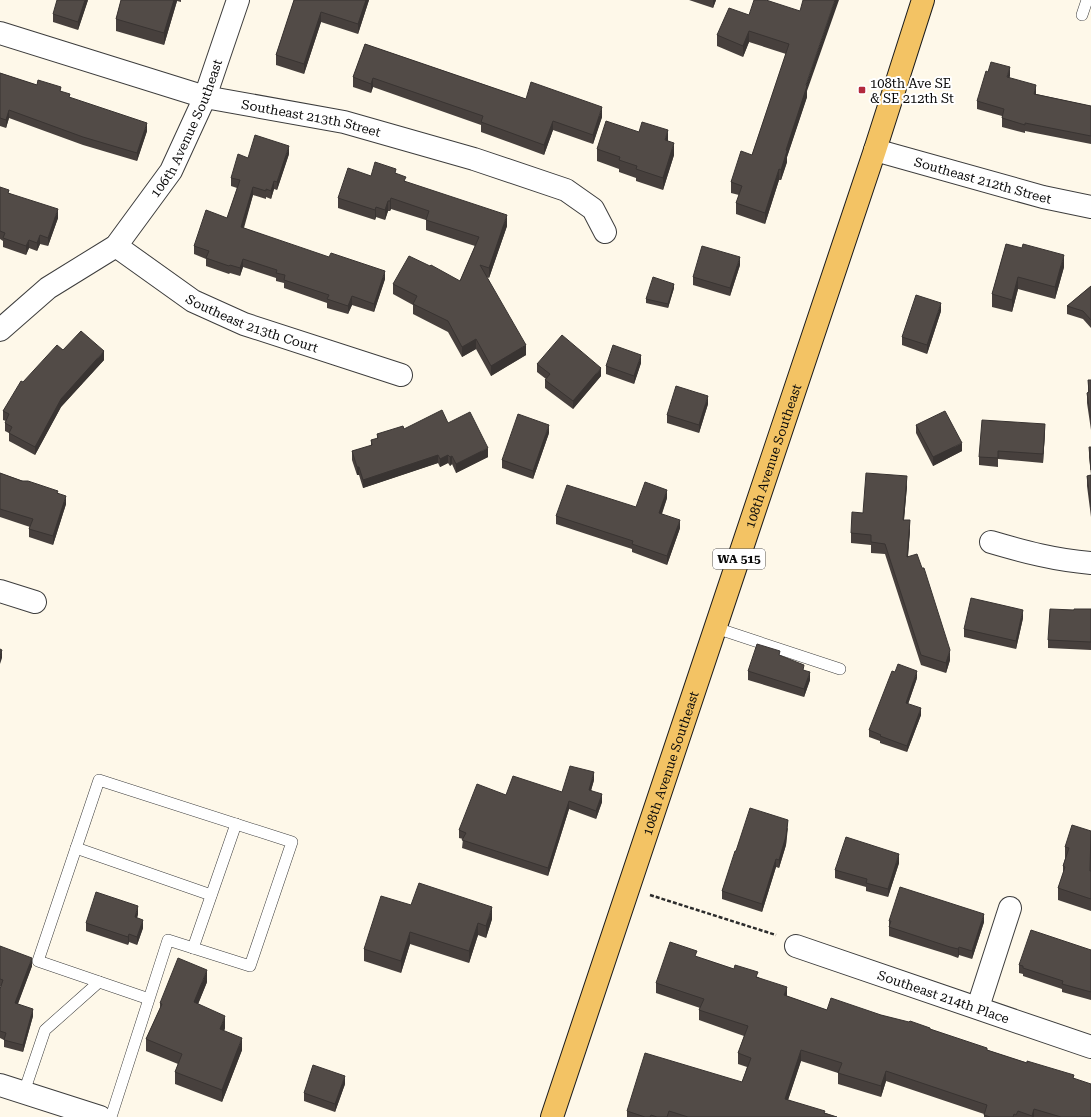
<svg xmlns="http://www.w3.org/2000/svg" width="1091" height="1117" font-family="'Roboto Serif',serif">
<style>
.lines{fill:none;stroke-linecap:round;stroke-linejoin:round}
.service-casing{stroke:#3d3d3d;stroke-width:12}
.minor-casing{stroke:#3d3d3d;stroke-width:24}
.tertiary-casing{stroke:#3d3d3d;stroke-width:24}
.primary-casing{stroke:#1b1b1b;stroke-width:24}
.path{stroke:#2c2c2c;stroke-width:2.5;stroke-dasharray:4 2;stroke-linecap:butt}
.service{stroke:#fff;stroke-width:11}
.minor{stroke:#fff;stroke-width:22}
.tertiary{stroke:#fff;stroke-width:22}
.primary{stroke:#f3c364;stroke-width:22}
.wall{fill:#47403d}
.shaded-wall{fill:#393432}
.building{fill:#524b47;stroke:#393432}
.poi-dot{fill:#b3293d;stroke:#fff;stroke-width:1.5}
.labels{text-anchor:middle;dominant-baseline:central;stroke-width:4;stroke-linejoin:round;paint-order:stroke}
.shield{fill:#fff;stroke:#545454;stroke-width:1}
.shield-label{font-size:12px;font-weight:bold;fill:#0a0a0a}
.poi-label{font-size:13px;fill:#0a0a0a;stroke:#fff;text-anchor:start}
.street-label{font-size:13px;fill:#0a0a0a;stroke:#fff}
</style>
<rect width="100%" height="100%" fill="#fef8e9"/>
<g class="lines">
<defs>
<g id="service">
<polyline points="1082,15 1087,0"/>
<polyline points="716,628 840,669"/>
<polyline points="76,848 211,895"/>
<polyline points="193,948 236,824"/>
<polyline points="24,1092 45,1030 99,982"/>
<polyline points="111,1117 168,940 250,966 292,842 99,780 38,961 149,999"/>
</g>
<g id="minor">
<path id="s1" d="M0,33L205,97L344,122L474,159L566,190L593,209L605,232"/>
<path id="s2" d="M875,150L1043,197L1091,207"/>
<path id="s3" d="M116,246L193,301L244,324L401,375"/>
<path id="s4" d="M0,330L48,288L116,246L171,171L205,97L238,0"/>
<path d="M991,542C1025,552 1055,560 1091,563"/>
<polyline points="0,591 35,602"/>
<path id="s5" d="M796,946L1091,1047"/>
<polyline points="978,1007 1010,908"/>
</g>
<polyline id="tertiary" points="0,1085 100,1117"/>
<g id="primary">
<path id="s6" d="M552,1117L875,150L923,0"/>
</g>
</defs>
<use href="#service" class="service-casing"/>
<use href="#minor" class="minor-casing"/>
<use href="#tertiary" class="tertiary-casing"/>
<use href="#primary" class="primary-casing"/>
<polyline class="path" points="650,895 776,935"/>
<use href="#service" class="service"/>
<use href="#minor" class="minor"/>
<use href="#tertiary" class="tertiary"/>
<use href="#primary" class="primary"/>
</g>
<g class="wall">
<polygon points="88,0 78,30 53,22 53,14"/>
<polygon points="121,0 181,0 181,2 177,1 164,45 116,31 116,19"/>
<polygon points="294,0 369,0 358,34 321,22 304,74 276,65 276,55"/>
<polygon points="689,0 716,0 713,8"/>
<polygon points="800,11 807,97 787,157 787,162 781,180 779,180 765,224 736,214 736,203 739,195 731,193 731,182 752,155 786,54 749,42 743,57 717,46 717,35 749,15"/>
<polygon points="365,44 526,99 602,117 593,144 553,130 544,155 481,132 481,125 373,87 371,93 353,87 353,77"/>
<polygon points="0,73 37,85 61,91 70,98 147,131 137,161 83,145 9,118 6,128 0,126"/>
<polygon points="1010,76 1009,78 1036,93 1036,94 1091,106 1091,144 1025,131 1025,133 1002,127 1002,116 977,109 977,101"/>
<polygon points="668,141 674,155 663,190 636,181 636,178 619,172 619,169 597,161 597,149"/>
<polygon points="289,154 277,190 274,189 271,199 266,197 266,199 253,195 244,228 385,279 374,312 352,305 348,314 327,308 327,303 284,288 284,283 276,281 276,278 243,267 240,276 230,273 229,274 206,266 206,259 194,254 194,246 227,218 237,188 231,186 231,178"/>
<polygon points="396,173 406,182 507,226 489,278 487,277 526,355 491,376 476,349 462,357 448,332 413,314 413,305 393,294 393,284 460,281 475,246 426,230 426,220 391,209 390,211 388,211 385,220 376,217 375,220 338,208 338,198 371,176"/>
<polygon points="0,187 9,193 58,218 48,246 40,244 37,251 29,248 26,255 3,247 3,241 0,239"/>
<polygon points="1006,244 1064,267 1055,299 1018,289 1012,312 992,307 992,294"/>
<polygon points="740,265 730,296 693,285 693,277"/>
<polygon points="1091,286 1091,328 1083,319 1067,314 1067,306"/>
<polygon points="674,288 668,308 646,303 646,299"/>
<polygon points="941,311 927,354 902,345 902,337"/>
<polygon points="63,350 104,360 61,407 35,455 9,441 9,433 5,431 5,423 6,421 3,420 3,411 23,382"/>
<polygon points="641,363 634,384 606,374 606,366"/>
<polygon points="537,364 601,376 573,409 545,388 545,380 546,379 537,372"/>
<polygon points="1088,380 1091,380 1091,430 1087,403 1087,393 1088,392"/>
<polygon points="708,404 699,433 667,423 667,415"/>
<polygon points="448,423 488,457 456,473 452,464 450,466 448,463 440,467 438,463 363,488 359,475 357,475 352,460 352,451 371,446 371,440 377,439 377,434 404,429"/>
<polygon points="916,425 962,451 933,466 916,433"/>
<polygon points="1045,432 1043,463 998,459 998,467 979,465 979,457"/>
<polygon points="549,433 533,479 502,468 502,460"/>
<polygon points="1089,447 1091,447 1091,517 1087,486 1087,476 1091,475 1089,457"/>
<polygon points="0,473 58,493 66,504 53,545 29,537 29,529 30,527 0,517"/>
<polygon points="907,486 904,520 910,530 908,557 950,660 946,673 921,665 885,554 871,553 871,545 851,543 851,533 863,513"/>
<polygon points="667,498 662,514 680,528 667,565 632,552 632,549 556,524 556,516 636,507"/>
<polygon points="1091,609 1091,650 1048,648 1048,640 1074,610"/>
<polygon points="1023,618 1016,649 964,637 964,629"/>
<polygon points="780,656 810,680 804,697 748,680 748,671"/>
<polygon points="917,678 908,704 921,715 907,752 880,743 880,741 869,737 869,730"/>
<polygon points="594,780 591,790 602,802 596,819 569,809 548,876 462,848 463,839 459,838 459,830 506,795 562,792"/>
<polygon points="788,828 786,845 779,868 776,867 762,912 722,899 722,891 736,851"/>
<polygon points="1091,831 1091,911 1058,900 1058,888 1063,874 1063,866 1065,859 1065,847"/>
<polygon points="899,863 888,897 866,891 866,887 835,878 835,870"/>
<polygon points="411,905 492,919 486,938 478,935 469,963 410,944 401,973 364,961 364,949"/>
<polygon points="138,914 137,918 143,928 137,945 129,942 128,945 86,931 86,923"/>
<polygon points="889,921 984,922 972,959 959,955 958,958 950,955 889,936"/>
<polygon points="0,946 32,966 18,1004 33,1016 23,1052 4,1047 4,1040 0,1038 0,989 1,987 0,986"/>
<polygon points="1091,950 1091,1000 1062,992 1062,989 1023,976 1023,974 1019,973 1019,965"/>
<polygon points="697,957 758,977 787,996 827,1010 881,1015 930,1029 987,1050 1074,1078 1091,1117 984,1117 984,1114 886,1081 881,1097 838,1084 838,1073 801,1061 788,1100 837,1117 627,1117 627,1111 742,1082 747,1067 738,1064 738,1053 744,1036 699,1020 699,1010 700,1008 656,993 656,983"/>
<polygon points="207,982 198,1004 225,1028 224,1031 242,1050 222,1102 175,1084 175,1072 178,1064 146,1051 146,1039 160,1008 160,1003"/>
<polygon points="345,1084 335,1112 304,1101 304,1093"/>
</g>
<g class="shaded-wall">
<polygon points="85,0 88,0 78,30 78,22"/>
<polygon points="174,0 177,0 177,1 164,45 164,33"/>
<polygon points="366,0 369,0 358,34 358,24"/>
<polygon points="713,0 716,0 713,8"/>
<polygon points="835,0 839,0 807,91 807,97 787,157 787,162 781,180 781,170 786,150 806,85"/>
<polygon points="321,12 321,22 304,74 304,64"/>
<polygon points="749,31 749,42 743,57 743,46"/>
<polygon points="1010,67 1010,76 1007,85 1007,77"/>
<polygon points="373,78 373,87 371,93 371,84"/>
<polygon points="1036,85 1036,93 1034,102 1034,94"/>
<polygon points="602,107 602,117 593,144 593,135"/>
<polygon points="9,110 9,118 6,128 6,120"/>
<polygon points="553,121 553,130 544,155 544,145"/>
<polygon points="147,123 147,131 137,161 137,153"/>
<polygon points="668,130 668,143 665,140"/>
<polygon points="674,143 674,155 663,190 663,178"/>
<polygon points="289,146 289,154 277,190 277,182"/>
<polygon points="779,169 779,180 765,224 765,213"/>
<polygon points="274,181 274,189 271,199 271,191"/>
<polygon points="253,187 253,195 241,235 241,227"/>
<polygon points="391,198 391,209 390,211 390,201"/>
<polygon points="388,201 388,211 385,220 385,210"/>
<polygon points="376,207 376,217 375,220 375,210"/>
<polygon points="58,209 58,218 48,246 48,238"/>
<polygon points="507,215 507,226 489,278 489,268"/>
<polygon points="40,235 40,244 37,251 37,243"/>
<polygon points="29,240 29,248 26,255 26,246"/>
<polygon points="1064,255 1064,267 1055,299 1055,287"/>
<polygon points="740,257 740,265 730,296 730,288"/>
<polygon points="243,259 243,267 240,276 240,268"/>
<polygon points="385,271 385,279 374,312 374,304"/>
<polygon points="1018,277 1018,289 1012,312 1012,300"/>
<polygon points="674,284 674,288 668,308 668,304"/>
<polygon points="352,296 352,305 348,314 348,306"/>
<polygon points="941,303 941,311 927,354 927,345"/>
<polygon points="476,339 476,349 462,357 462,347"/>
<polygon points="526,345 526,355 491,376 491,366"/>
<polygon points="104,351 104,360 61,407 35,455 35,447 61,399"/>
<polygon points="641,355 641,363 634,384 634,376"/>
<polygon points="601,368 601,376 573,409 573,401"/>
<polygon points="708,396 708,404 699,433 699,425"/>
<polygon points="1045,424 1045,432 1043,463 1043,454"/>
<polygon points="549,425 549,433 533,479 533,471"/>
<polygon points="962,443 962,451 933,466 933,457"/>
<polygon points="488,448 488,457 456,473 456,464"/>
<polygon points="438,455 438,463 363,488 363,480"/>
<polygon points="448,455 448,463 440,467 440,459"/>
<polygon points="452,456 452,464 450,466 450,457"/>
<rect x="357" y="467" width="2" height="8"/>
<polygon points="907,476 907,486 903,530 903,520"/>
<polygon points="667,490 667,498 659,521 659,513"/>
<polygon points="66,496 66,504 53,545 53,536"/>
<polygon points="680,520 680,528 667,565 667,556"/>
<polygon points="910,520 910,530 907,567 907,557"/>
<polygon points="1023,610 1023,618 1016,649 1016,641"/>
<polygon points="2,650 2,658 0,664 0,656"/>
<polygon points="950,650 950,660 946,673 946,663"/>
<polygon points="917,671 917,678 906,710 906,703"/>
<polygon points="810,672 810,680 804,697 804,689"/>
<polygon points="921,708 921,715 907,752 907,746"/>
<polygon points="594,772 594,780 589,798 589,790"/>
<polygon points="602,794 602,802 596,819 596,811"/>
<polygon points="569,801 569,809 548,876 548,868"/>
<polygon points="788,820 786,845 779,868 779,860"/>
<polygon points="899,854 899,863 888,897 888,889"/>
<polygon points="776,859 776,867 762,912 762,904"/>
<polygon points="138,906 138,914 135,925 135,917"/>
<polygon points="492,907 492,919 486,938 486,926"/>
<polygon points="984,914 984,922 972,959 972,951"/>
<polygon points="143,920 143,928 137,945 137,937"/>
<polygon points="478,923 478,935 469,963 469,951"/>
<polygon points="410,932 410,944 401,973 401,961"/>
<polygon points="129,934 129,942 128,945 128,937"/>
<polygon points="959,947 959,955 958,958 958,949"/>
<polygon points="32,958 32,966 15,1011 15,1003"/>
<polygon points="207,970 207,982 194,1014 194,1002"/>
<polygon points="787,987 787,997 784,995"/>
<polygon points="33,1009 33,1016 23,1052 23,1045"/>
<polygon points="225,1016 225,1028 220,1041 220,1029"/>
<polygon points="242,1038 242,1050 222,1102 222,1090"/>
<polygon points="801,1050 801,1061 785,1109 785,1099"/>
<polygon points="886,1071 886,1081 881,1097 881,1086"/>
<polygon points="345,1076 345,1084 335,1112 335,1104"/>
<polygon points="1034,1109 1034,1117 1032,1117 1032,1116"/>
</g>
<g class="building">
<polygon points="57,0 85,0 78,22 53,14"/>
<polygon points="121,0 174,0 164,33 116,19"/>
<polygon points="294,0 366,0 358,24 321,12 304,64 276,55"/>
<polygon points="754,0 766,0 800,11 803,0 835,0 806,85 807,86 786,150 787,151 781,170 779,169 765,213 736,203 742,186 731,182 741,151 752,155 789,44 749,31 743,46 717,35 729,8 749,15"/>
<polygon points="365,44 526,99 531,82 602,107 593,135 553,121 544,145 481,122 483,116 373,78 371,84 353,77"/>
<polygon points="991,62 1010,67 1007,77 1036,85 1034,94 1091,106 1091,136 1025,123 1025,125 1002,118 1004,109 977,101 986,71 988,72"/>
<polygon points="0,73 37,85 38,80 61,87 60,91 70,94 69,97 147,123 137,153 83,137 9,110 6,120 0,118"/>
<polygon points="606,121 639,132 642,122 668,130 665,140 674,143 663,178 636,169 637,166 619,160 620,157 597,149"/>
<polygon points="255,135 289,146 277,182 274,181 271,191 266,189 266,191 253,187 241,227 329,257 331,253 385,271 374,304 352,296 348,306 327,299 329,295 284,280 285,275 276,273 277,270 243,259 240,268 230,265 229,266 206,258 209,251 194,246 206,210 227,218 240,180 231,178 238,154 248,158"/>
<polygon points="375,162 396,169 395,173 406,177 404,181 507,215 489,268 480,265 526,345 491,366 476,339 462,347 448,321 413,304 417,296 393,284 409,256 430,266 431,265 460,281 479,237 426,220 429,211 391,198 390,201 388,201 385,210 376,207 375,210 338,198 348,168 371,176"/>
<polygon points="0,187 9,190 8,193 58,209 48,238 40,235 37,243 29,240 26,246 3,238 5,233 0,231"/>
<polygon points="1006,244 1022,248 1023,244 1064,255 1055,287 1018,277 1012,300 992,294"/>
<polygon points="702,246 740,257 730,288 693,277"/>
<polygon points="653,277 674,284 668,304 646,299"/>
<polygon points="1091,286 1091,320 1083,311 1067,306"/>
<polygon points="916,295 941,303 927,345 902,337"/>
<polygon points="81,331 104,351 61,399 35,447 9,433 12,427 5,423 9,414 3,411 21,381 23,382 57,345 63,350"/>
<polygon points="562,335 601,368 573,401 545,380 550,374 537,364"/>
<polygon points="613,345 641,355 634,376 606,366"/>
<polygon points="1088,380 1091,380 1091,420 1087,393 1089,392"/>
<polygon points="676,386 708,396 699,425 667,415"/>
<polygon points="442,410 448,423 470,412 488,448 456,464 452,456 450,457 448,455 440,459 438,455 363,480 359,467 357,467 352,451 372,445 371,440 378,438 377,434 403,426 404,429"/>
<polygon points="945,411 962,443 933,457 916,425"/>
<polygon points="518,414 549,425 533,471 502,460"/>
<polygon points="982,420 1045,424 1043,454 998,451 998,458 979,457"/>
<polygon points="1089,447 1091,447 1091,470"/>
<polygon points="0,473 22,481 28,481 58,491 57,493 66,496 53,536 29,529 33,519 0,509"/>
<polygon points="866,473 907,476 903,520 910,520 907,557 917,554 922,568 924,568 950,650 946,663 921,655 885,544 871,542 871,535 851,533 852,512 863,513"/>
<polygon points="1091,475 1091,507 1087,476"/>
<polygon points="645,482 667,490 659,513 680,520 667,556 632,544 633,541 556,516 567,485 636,507"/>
<polygon points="971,598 1023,610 1016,641 964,629"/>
<polygon points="1050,609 1074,610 1074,609 1091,609 1091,642 1048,640"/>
<polygon points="757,644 780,651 779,655 804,665 803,670 810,672 804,689 748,671"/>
<polygon points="0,649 2,650 0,656"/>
<polygon points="898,664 917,671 906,703 921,708 907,746 880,736 881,735 869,730 892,671 895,672"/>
<polygon points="570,766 594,772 589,790 602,794 596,811 569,801 548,868 462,840 466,833 459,830 477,784 506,795 513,776 562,792"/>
<polygon points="750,808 788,820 786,836 779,860 776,859 762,904 722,891 735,851 736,851"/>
<polygon points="1072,825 1091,831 1090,871 1091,871 1091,899 1058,888 1065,867 1063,866 1069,848 1065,847"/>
<polygon points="846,837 899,854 888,889 866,883 867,879 835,870"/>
<polygon points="419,883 492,907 486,926 478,923 469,951 410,932 401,961 364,949 381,896 411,905"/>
<polygon points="900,887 984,914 972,951 959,947 958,949 950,947 889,927 891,921 889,921"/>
<polygon points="96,892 138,906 135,917 143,920 137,937 129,934 128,937 86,923"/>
<polygon points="1031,930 1091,950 1091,992 1062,984 1063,981 1023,968 1023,966 1019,965"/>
<polygon points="670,942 697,951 695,956 734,969 735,965 758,972 756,977 787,987 784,995 827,1010 831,998 881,1015 909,1022 910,1021 930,1028 930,1029 987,1048 987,1050 1027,1063 1027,1061 1074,1075 1073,1078 1091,1084 1091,1117 1061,1117 1034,1109 1032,1116 1018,1111 1016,1115 1014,1114 1013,1117 990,1117 984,1115 987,1105 886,1071 881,1086 838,1073 842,1063 801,1050 785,1099 825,1111 824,1113 837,1117 688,1117 669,1111 667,1117 657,1117 651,1115 650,1117 645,1117 627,1111 645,1053 742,1082 751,1058 738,1053 748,1026 699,1010 704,999 656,983"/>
<polygon points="0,946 32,958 15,1003 33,1009 23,1045 4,1040 6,1033 0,1031 0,989 3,980 0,979"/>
<polygon points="178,958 207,970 194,1002 225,1016 220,1029 242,1038 222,1090 175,1072 182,1054 146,1039 162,1004 160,1003"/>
<polygon points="313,1065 345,1076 335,1104 304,1093"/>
</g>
<rect class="poi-dot" x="858" y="86" width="8" height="8" rx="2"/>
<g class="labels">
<rect class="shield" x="713" y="549" width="52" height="20" rx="3"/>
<g class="shield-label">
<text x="739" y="559">WA 515</text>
</g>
<g class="poi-label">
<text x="870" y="83">108th Ave SE<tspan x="870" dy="15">&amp; SE 212th St</tspan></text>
</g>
<g class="street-label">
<text stroke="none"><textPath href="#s1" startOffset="323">Southeast 213th Street</textPath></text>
<text stroke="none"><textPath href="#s4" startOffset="282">106th Avenue Southeast</textPath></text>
<text stroke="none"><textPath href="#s2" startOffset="112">Southeast 212th Street</textPath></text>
<text stroke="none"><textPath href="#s3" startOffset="158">Southeast 213th Court</textPath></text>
<text stroke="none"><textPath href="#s6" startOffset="697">108th Avenue Southeast</textPath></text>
<text stroke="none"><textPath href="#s6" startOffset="373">108th Avenue Southeast</textPath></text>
<text stroke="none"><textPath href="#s5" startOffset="156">Southeast 214th Place</textPath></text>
</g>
</g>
</svg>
